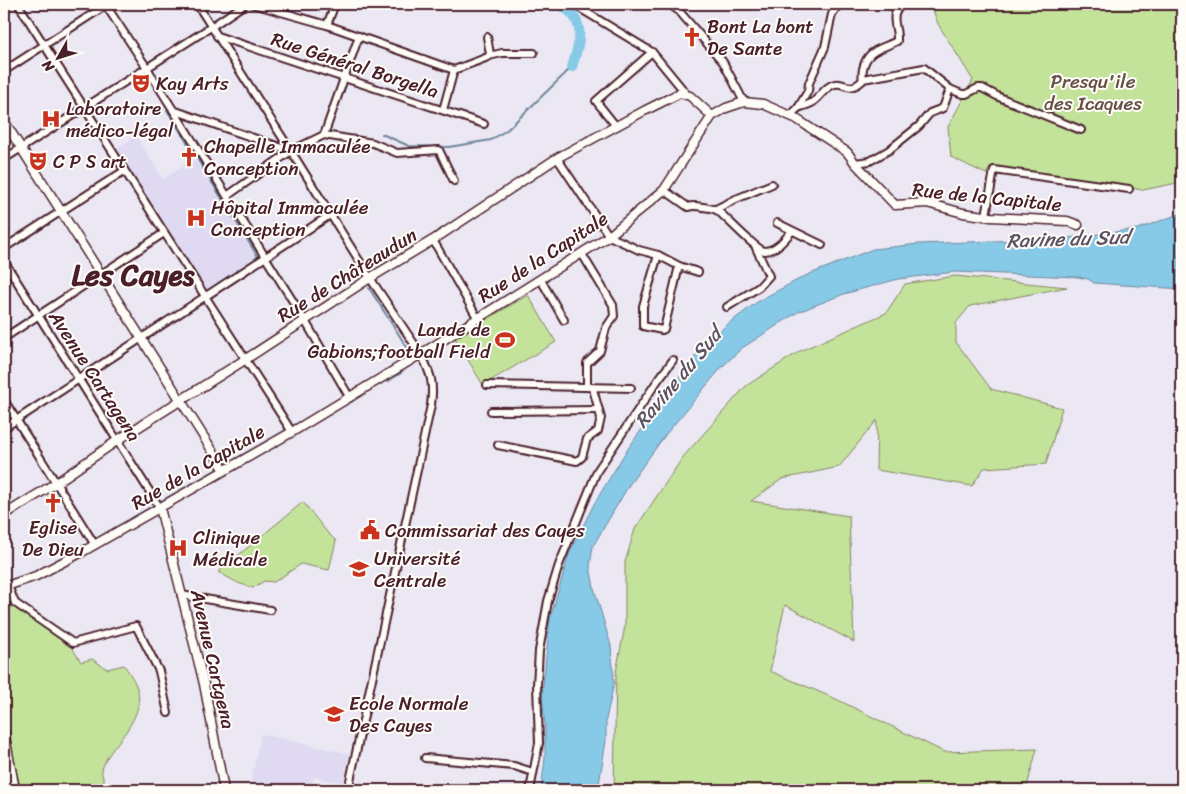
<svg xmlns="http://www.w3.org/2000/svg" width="1186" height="794" font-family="Sriracha,sans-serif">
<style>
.built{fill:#dfdaf2}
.green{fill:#c3e39b;stroke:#868163}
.water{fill:#87cae8;stroke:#6f869c}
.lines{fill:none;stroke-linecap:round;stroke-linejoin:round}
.stream{stroke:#6f869c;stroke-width:2}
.river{stroke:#87cae8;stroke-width:10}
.minor-casing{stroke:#4a1f2b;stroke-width:10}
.tertiary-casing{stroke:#4a1f2b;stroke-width:11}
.minor{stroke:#fdfcf7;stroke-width:6}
.tertiary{stroke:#fdfcf7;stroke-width:8}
.labels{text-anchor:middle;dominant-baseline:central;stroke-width:4;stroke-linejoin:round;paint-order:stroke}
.poi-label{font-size:19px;fill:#4a1f2b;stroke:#fdfcf7;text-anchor:start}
.street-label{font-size:19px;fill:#4a1f2b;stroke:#fdfcf7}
.park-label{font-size:19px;fill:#685047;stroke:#fdfcf7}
.water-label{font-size:20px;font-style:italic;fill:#5c5264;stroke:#fdfcf7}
.town-label{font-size:29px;font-weight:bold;fill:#4a1f2b;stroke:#fdfcf7}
</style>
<rect width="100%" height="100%" fill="#ebe8f4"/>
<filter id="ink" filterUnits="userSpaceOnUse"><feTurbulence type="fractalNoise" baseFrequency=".02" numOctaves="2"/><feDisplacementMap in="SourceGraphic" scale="10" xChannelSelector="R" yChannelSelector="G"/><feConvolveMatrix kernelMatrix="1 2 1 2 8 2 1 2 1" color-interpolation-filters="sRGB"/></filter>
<g filter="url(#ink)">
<g class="built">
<polygon points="136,136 163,179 195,159 257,257 205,290 115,149"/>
<polygon points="261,734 350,754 343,783 314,777 310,790 249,790"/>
</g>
<g class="green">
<polygon points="931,4 1182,4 1182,182 1143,190 991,166 986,174 951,157 948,127 973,80 938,24"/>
<polygon points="955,276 1067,287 970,306 956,323 956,342 991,389 1062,408 1046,464 984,468 972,486 876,470 877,420 839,467 782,479 751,501 849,516 854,642 785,605 770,671 836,699 944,752 1037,749 1026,790 614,790 616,672 625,626 625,562 635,529 683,457 746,386 800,351 886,313 905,284"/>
<polygon points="528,295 556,342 483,385 455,338"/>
<polygon points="303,502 326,531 336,541 329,570 301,564 274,582 264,581 253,588 238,583 218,572"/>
<path d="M13,603L71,646L81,662L92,659L107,669L124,665C128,671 133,678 136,685C152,724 93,755 103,778C104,782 109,786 112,790H21L11,748L4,700V609Z"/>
</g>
<polygon class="water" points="1182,213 1182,289 1094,283 1088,279 1078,277 954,272 898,279 844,294 798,312 742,348 722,367 666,434 629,485 593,546 590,566 594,588 611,646 614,683 606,719 606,741 598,790 541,790 545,759 545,725 542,696 550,619 569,554 594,504 625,453 663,399 702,347 728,324 760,300 805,276 873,249 919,244 1067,238 1138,229"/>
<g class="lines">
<g class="stream">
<polyline points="90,109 118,154"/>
<polyline points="167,110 258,257 205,292"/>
<polyline points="382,134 409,146 449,147 491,140 508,129 572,67"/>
<polyline points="437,242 472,219"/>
<polyline points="102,269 146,241"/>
<polyline points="369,288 410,352 410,356"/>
<polyline points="4,333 98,272"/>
<polyline points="387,382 401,373"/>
<polyline points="225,465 323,409"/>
<polyline points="99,537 221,467"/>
</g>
<path class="river" d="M558,4C588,19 580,41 572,67"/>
<defs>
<g id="minor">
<polyline points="18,4 292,432"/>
<polyline points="105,4 147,68 304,319 350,398"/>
<path d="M197,4L291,151L370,278L421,354C431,374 434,383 431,405L348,790"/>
<polyline points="253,4 327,25 454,70 488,57 490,54 487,37"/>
<polyline points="669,4 679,11 723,62 744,102"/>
<polyline points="1181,4 1182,5"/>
<polyline points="581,9 652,52 684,91 683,93"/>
<polyline points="327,25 335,4"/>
<polyline points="217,36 484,124"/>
<polyline points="489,56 502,53 534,53"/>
<polyline points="4,71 108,4"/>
<polyline points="863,79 924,68 950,89 962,94 966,94 978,88 982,88 999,97 1081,130"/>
<path d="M798,108C803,106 809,105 813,102C820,97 827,85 835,84C846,82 848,93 862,81C863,77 862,73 863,69C867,49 882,49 897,41C898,25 888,17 902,4"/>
<polyline points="173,110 291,151"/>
<polyline points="443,110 454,70"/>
<polyline points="790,116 798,108 808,91 809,83 825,47 832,14 839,4"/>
<polyline points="616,126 596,101 652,52"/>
<polyline points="324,135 359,36"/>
<polyline points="557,158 609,236 639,250 658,255 679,266 698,272"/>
<polyline points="4,159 211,27 245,4"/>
<polyline points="855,163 870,161 889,150 919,126 930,113 943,108 950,89"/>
<path d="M664,190L688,207C693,205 697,206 703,207C708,208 714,208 718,211C727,218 757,251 765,251C777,250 785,239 792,231"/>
<polyline points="227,196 291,151 324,135 373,143 397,153 439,150 454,181"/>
<polyline points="716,209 736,199 772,184"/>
<polyline points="986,216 994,170 1129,189"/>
<polyline points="777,223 822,245"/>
<polyline points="433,240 478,319"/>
<polyline points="4,248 124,171"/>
<polyline points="658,255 643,306 643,326 662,330 664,329 679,266"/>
<polyline points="4,261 160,508"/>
<polyline points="541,280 564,320"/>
<polyline points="727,307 759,287 769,276 756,248"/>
<polyline points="4,338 164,233"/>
<polyline points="487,385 631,388"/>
<polyline points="4,400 95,545"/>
<polyline points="491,411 599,410"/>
<polyline points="4,428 330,215"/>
<polyline points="498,445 577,461 582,457 587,439 598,431 601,418 593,389 587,385 587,363 600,351 606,328 614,316 613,305 582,254"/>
<polyline points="8,586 15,603 73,643 136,626 159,671 168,713"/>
<polyline points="181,595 270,610"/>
<polyline points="425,758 514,766 533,772"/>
<polyline points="530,790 539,743 537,685 539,651 548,601 559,565 597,471 658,380 673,360"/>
<polyline points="1178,790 1182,780"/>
</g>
<g id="tertiary">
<polyline points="4,121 224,469"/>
<polyline points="160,508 204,684 224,790"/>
<polyline points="4,515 56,483 118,440 246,359 370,278 433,240 557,158 644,111 680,93 690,96 712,116"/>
<polyline points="4,587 36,576 82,552 292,432 421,354 609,236 664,190 712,116 726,108 744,102 763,104 795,118 847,152 855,163 895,205 927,203 963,213 991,217 1067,221 1078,225"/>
<polyline points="4,731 15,790"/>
</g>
</defs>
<use href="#minor" class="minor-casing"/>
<use href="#tertiary" class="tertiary-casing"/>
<use href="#minor" class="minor"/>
<use href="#tertiary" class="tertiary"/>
</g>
</g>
<defs>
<symbol id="church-bare" viewBox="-9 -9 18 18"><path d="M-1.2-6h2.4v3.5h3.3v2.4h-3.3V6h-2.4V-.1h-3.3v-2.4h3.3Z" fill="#c8321e" stroke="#fdfcf7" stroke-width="2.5" paint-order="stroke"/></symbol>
<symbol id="theatre-bare" viewBox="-9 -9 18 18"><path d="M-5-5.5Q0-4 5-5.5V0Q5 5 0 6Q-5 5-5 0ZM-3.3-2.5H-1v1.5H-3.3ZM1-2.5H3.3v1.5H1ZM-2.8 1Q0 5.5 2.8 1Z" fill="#c8321e" stroke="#fdfcf7" stroke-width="2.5" paint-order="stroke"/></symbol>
<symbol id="hospital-bare" viewBox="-9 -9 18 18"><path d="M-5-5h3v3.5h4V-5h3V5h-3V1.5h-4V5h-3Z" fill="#c8321e" stroke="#fdfcf7" stroke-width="2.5" paint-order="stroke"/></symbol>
<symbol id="stadium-bare" viewBox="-9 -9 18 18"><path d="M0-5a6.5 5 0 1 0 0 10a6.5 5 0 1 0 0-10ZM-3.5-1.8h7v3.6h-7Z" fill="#c8321e" stroke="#fdfcf7" stroke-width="2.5" paint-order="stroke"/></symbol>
<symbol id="civic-bare" viewBox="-9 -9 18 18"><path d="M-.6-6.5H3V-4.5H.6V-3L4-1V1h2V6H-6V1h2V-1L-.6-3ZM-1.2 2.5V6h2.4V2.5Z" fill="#c8321e" stroke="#fdfcf7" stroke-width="2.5" paint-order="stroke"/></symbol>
<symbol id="university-bare" viewBox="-9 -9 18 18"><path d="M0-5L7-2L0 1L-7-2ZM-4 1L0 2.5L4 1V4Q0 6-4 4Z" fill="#c8321e" stroke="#fdfcf7" stroke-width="2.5" paint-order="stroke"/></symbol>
</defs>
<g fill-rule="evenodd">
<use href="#church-bare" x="678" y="23" width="28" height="28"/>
<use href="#theatre-bare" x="127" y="69" width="28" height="28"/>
<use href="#hospital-bare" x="37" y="105" width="28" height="28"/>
<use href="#church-bare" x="175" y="143" width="28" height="28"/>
<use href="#theatre-bare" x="24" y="147" width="28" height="28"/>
<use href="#hospital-bare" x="182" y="204" width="28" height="28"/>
<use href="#stadium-bare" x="491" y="326" width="28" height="28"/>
<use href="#church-bare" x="39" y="489" width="28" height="28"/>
<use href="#civic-bare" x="356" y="516" width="28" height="28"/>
<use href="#hospital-bare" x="164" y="534" width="28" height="28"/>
<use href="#university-bare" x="345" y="555" width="28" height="28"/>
<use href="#university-bare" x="320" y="700" width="28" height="28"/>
</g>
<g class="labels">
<g class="poi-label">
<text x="707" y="26">Bont La bont<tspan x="707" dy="22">De Sante</tspan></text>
<text x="156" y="83">Kay Arts</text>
<text x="66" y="108">Laboratoire<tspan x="66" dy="22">médico-légal</tspan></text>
<text x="204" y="146">Chapelle Immaculée<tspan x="204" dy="22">Conception</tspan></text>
<text x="53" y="161">C P S art</text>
<text x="211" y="207">Hôpital Immaculée<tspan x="211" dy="22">Conception</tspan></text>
<text x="490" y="329" text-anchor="end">Lande de<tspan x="490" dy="22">Gabions;football Field</tspan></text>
<text x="53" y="527" text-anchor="middle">Eglise<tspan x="53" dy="22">De Dieu</tspan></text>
<text x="385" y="530">Commissariat des Cayes</text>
<text x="193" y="537">Clinique<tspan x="193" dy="22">Médicale</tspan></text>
<text x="374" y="558">Université<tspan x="374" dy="22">Centrale</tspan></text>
<text x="349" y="703">Ecole Normale<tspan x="349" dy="22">Des Cayes</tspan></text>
</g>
<g class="street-label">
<text transform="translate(355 65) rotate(18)">Rue Général Borgella</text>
<text transform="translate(987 197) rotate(6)">Rue de la Capitale</text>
<text transform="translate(543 257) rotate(-33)">Rue de la Capitale</text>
<text transform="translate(347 275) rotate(-32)">Rue de Châteaudun</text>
<text transform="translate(95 376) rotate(57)">Avenue Cartagena</text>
<text transform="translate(198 467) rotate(-30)">Rue de la Capitale</text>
<text transform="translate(213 659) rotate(77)">Avenue Cartgena</text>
</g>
<g class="park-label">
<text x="1093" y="81">Presqu'ile<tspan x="1093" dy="22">des Icaques</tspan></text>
</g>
<g class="water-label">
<text transform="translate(1068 239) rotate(-2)">Ravine du Sud</text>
<text transform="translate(678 378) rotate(-50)">Ravine du Sud</text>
</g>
<g class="town-label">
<text x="133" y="275">Les Cayes</text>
</g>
</g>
<rect width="1186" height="794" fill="none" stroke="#fdfcf7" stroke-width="20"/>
<rect x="10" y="10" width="1166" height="774" fill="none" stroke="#4a1f2b" stroke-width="2" filter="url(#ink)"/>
<g transform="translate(58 58) rotate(231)" stroke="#fdfcf7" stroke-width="4" paint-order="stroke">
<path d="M0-4L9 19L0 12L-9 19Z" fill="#4a1f2b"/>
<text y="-8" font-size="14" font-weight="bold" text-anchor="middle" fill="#4a1f2b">N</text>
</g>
</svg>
